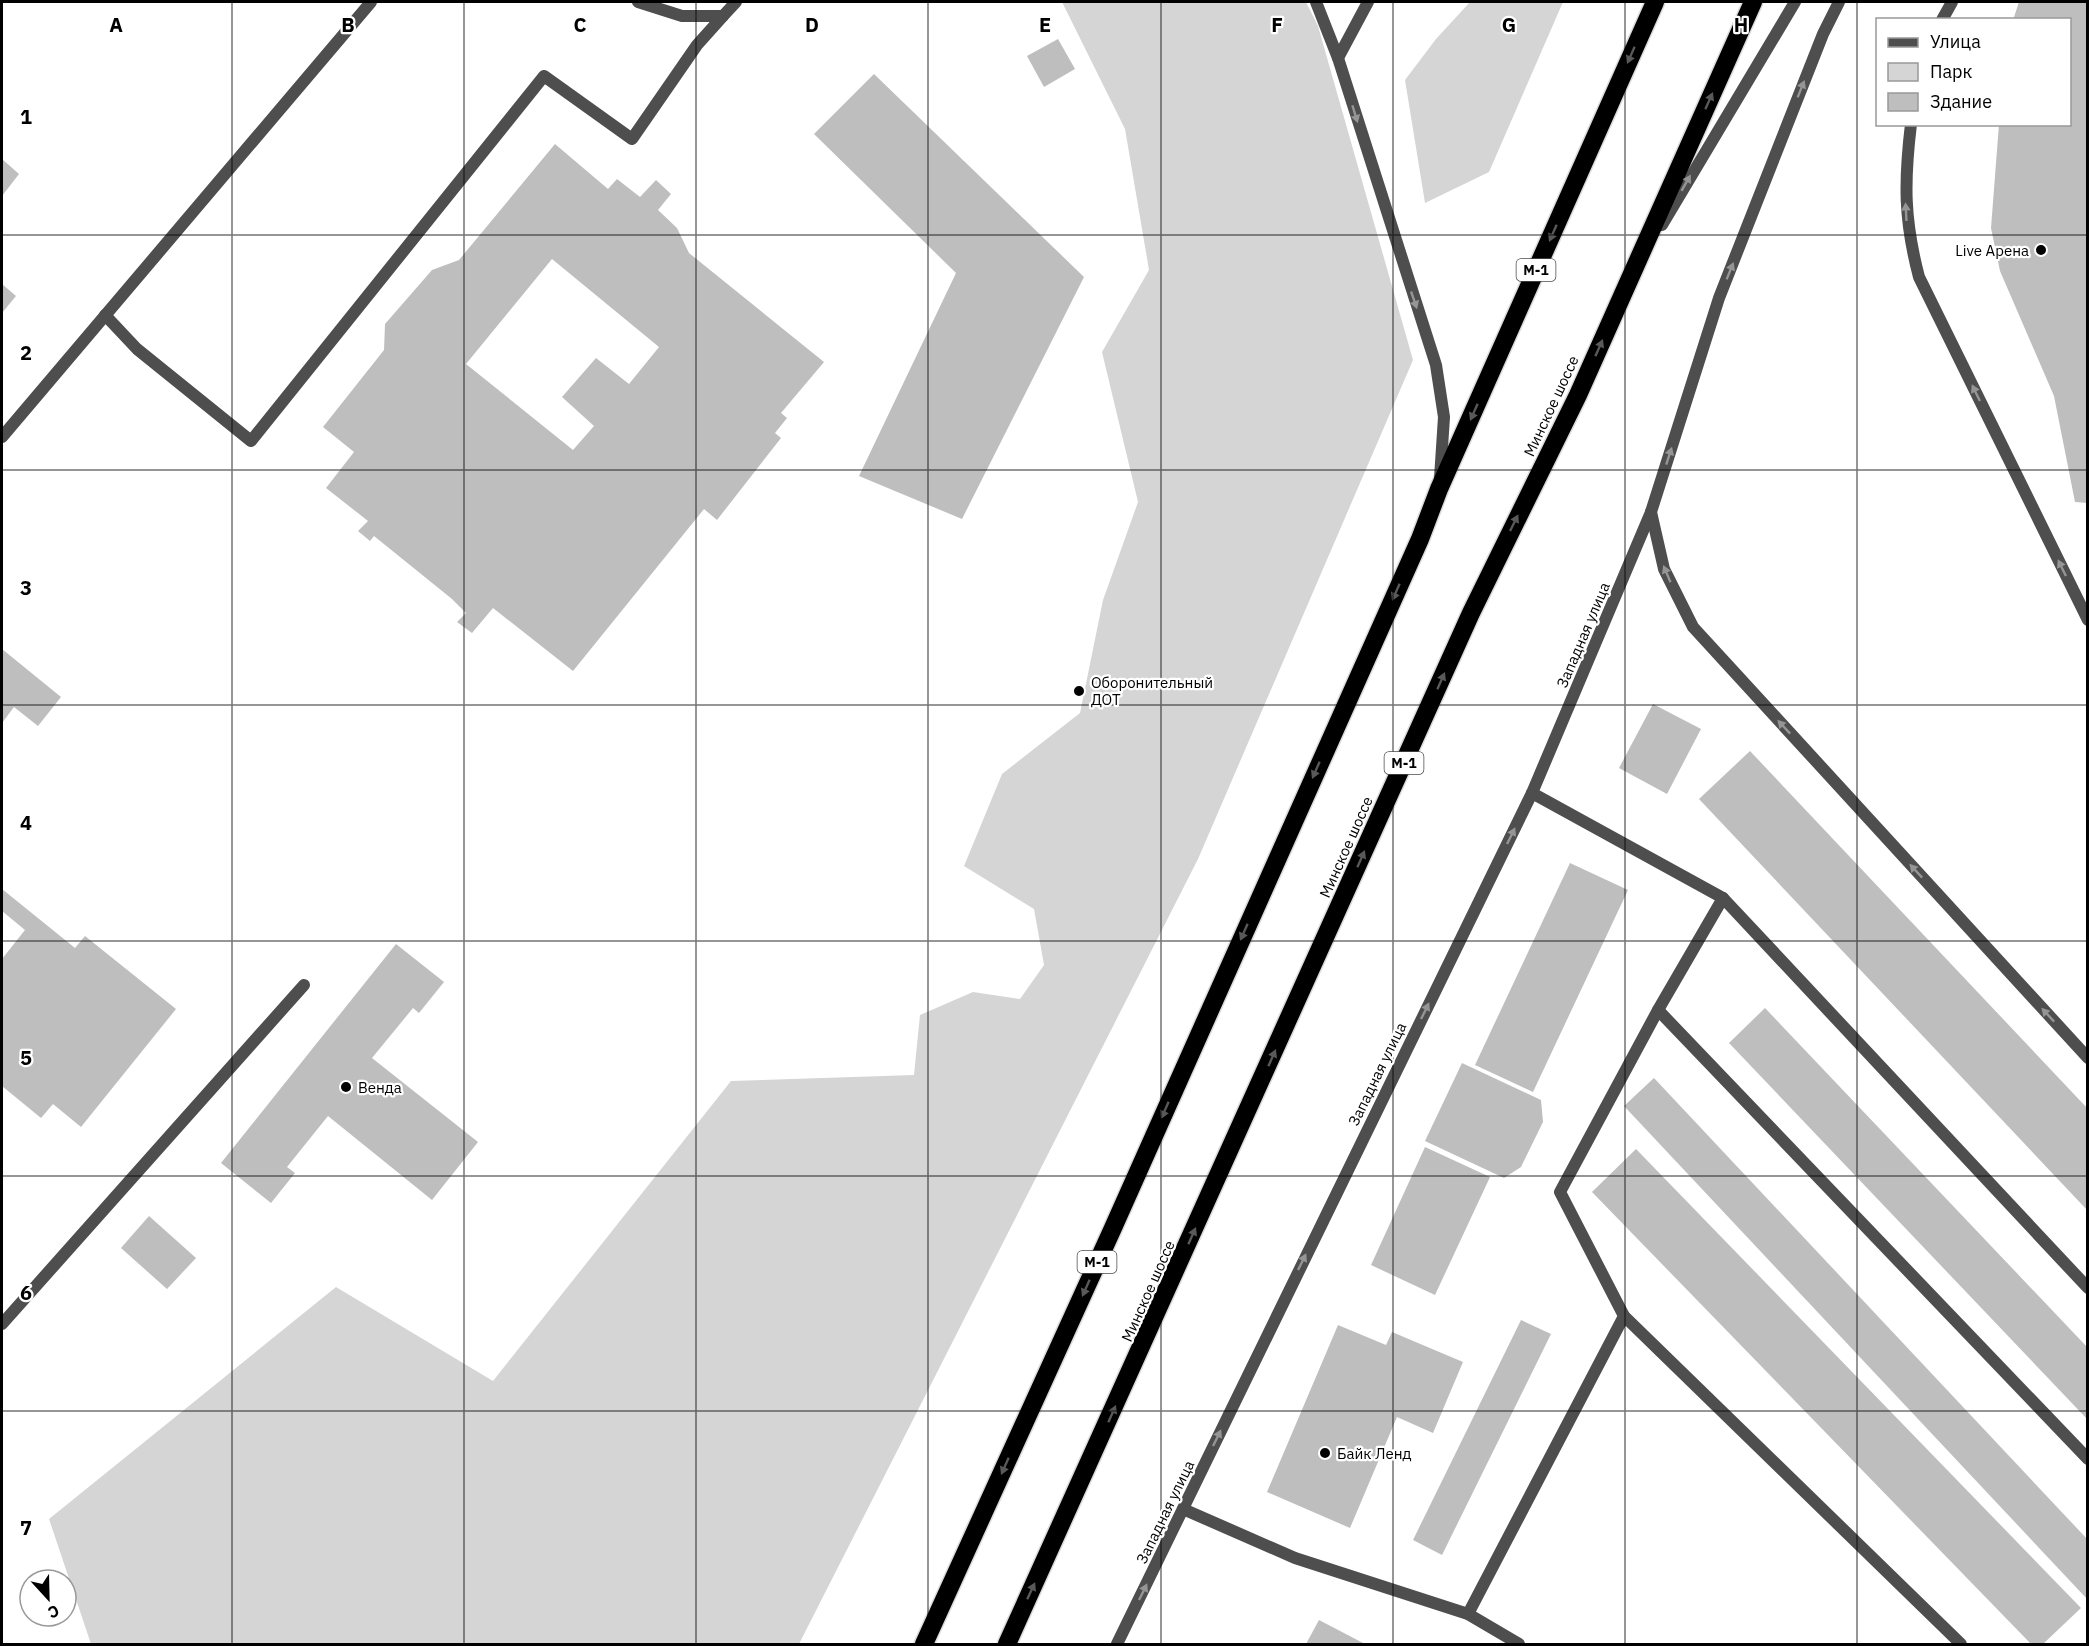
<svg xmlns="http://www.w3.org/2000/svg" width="2089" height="1646" font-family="'IBM Plex Sans',sans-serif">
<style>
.green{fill:#d5d5d5}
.building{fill:#bebebe;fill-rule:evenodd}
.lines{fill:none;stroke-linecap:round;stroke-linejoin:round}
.highway-casing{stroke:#dbdbdb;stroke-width:21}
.lane{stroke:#4e4e4e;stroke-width:12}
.street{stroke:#4e4e4e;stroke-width:12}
.highway{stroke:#000;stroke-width:18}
.oneway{fill:#595959}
.oneway2{fill:#959595}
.grid{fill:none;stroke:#000;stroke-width:1.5;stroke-opacity:0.55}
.poi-dot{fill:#000;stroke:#fff;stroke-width:2}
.labels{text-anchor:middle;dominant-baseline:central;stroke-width:4.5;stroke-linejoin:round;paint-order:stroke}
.shield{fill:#fff;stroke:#4c4c4c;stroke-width:1.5}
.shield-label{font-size:14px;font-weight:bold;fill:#000}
.poi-label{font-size:15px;fill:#000;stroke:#fff;text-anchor:start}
.street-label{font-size:15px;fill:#000;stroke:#fff}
.grid-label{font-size:20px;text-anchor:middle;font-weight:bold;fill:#000;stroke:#fff;stroke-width:4.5;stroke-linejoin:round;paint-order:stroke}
</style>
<rect width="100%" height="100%" fill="#fff"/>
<g class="green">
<polygon points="1062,2 1306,2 1318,26 1413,360 1198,859 799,1644 91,1644 49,1519 336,1287 493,1381 731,1081 914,1075 920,1015 973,992 1020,999 1044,965 1034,909 964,866 1002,774 1080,713 1103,600 1138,502 1102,352 1149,270 1125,129"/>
<polygon points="1470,2 1563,2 1489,172 1425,203 1405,80 1436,39"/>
</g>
<g class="building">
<polygon points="2019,2 2088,2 2088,503 2075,502 2054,396 2000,271 1991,228 1999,124 2070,124 2070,20 2013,20"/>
<polygon points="1058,39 1075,69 1044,87 1027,56"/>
<polygon points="874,74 1084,277 962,519 859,476 956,273 814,134"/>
<path d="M555,144L608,189L617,179L640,197L656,180L671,194L658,210L677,228L689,253L824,362L781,413L787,418L775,433L781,438L717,520L704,509L573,671L493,608L472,633L457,622L466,613L452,599L374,536L370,541L358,531L368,521L326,488L354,452L323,427L384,350L385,324L432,270L459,260ZM552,259L659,347L629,384L596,358L562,397L594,426L573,450L466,364Z"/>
<polygon points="2,159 19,174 2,196"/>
<polygon points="2,284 16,296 2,313"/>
<polygon points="2,649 61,697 38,726 14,707 2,723"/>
<polygon points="1653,704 1701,729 1667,794 1619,768"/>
<polygon points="1750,751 2088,1109 2088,1211 1699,799"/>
<polygon points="1570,863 1628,890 1533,1092 1475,1065"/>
<polygon points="2,889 75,948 85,936 176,1009 81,1127 53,1104 41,1118 2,1086 2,959 25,930 2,911"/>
<polygon points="396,944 444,982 419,1013 413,1008 372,1058 478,1142 432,1200 328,1116 287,1167 295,1173 271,1203 221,1163"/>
<polygon points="1765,1008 2088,1348 2088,1420 1729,1043"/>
<polygon points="1462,1063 1541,1100 1543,1122 1521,1167 1504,1178 1425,1141"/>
<polygon points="1654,1078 2088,1540 2088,1600 1624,1106"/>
<polygon points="1425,1147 1490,1177 1435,1295 1371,1265"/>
<polygon points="1636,1149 2081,1608 2043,1644 2031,1644 1592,1192"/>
<polygon points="149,1216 196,1258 167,1289 121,1248"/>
<polygon points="1521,1320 1551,1334 1442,1555 1413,1540"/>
<polygon points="1338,1325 1386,1345 1392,1332 1463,1362 1433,1433 1397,1417 1350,1528 1267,1492"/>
<polygon points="1319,1620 1365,1644 1306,1644"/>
</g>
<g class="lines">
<defs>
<g id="highway">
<polyline points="924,1644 1113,1228 1420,539 1439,489 1655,2"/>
<polyline points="1007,1644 1471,613 1578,395 1753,2"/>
</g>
</defs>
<use href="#highway" class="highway-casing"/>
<g class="lane">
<polyline points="1316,2 1338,58 1436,365 1444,417 1440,478"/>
<polyline points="1942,20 1952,2"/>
<polyline points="1338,58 1368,2"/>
<path d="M1911,124C1904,182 1904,220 1919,277L2088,620"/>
<polyline points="105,315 137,349 251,441 544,76 632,139 697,45 723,16"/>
<polyline points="2,437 371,2"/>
<polyline points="1651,512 1664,569 1693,627 2088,1058"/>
<polyline points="1532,793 1723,898 2088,1288"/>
<polyline points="1658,1010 2088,1459"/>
<polyline points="1624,1316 1560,1192 1658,1010 1723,898"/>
<polyline points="2,1324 304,985"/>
<polyline points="1183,1509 1295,1558 1468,1614 1519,1644"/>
<polyline points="1468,1614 1624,1316 1961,1644"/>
</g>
<g class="street">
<polyline points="638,2 682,16 723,16 736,2"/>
<polyline points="1662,225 1795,2"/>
<polyline points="1117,1644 1532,793 1651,512 1719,298 1823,34 1839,2"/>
</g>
<use href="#highway" class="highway"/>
</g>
<defs><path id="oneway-solid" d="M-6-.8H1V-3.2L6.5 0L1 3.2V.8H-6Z" transform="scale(1.5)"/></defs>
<g class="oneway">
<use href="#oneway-solid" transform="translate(1631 55) rotate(114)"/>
<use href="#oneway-solid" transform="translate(1709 101) rotate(-66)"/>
<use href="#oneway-solid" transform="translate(1553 233) rotate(114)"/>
<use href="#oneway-solid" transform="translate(1599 348) rotate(-66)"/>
<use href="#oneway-solid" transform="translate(1474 412) rotate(114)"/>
<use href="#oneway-solid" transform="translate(1514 523) rotate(-64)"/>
<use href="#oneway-solid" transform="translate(1396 592) rotate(114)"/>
<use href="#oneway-solid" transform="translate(1441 681) rotate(-66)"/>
<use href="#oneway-solid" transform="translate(1316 770) rotate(114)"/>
<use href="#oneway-solid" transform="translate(1361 859) rotate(-66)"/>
<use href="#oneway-solid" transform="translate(1244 932) rotate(114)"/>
<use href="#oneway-solid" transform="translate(1272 1058) rotate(-66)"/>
<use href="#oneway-solid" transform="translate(1165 1110) rotate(114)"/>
<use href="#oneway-solid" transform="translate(1192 1236) rotate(-66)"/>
<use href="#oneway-solid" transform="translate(1086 1288) rotate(114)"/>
<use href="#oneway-solid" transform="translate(1112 1414) rotate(-66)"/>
<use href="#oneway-solid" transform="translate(1005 1466) rotate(114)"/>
<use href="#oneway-solid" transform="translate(1031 1591) rotate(-65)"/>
</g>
<g class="oneway2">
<use href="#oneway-solid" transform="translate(1801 89) rotate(-68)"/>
<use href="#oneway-solid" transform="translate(1355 114) rotate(73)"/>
<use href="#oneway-solid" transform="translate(1686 183) rotate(-60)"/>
<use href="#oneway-solid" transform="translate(1906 212) rotate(-93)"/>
<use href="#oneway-solid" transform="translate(1730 271) rotate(-68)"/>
<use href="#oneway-solid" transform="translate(1414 300) rotate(71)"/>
<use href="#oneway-solid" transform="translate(1976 393) rotate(-116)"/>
<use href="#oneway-solid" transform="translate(1669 456) rotate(-72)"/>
<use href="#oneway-solid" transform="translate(2062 568) rotate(-116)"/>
<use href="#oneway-solid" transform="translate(1667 574) rotate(-113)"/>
<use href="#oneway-solid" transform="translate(1784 727) rotate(-133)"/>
<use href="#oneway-solid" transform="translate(1511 836) rotate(-64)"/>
<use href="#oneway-solid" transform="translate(1916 871) rotate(-133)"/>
<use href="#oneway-solid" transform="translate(1425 1011) rotate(-64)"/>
<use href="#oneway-solid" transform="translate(2048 1015) rotate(-133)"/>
<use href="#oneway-solid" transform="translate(1302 1262) rotate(-64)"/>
<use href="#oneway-solid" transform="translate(1217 1438) rotate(-64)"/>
<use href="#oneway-solid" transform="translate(1143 1592) rotate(-64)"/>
</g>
<path class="grid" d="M232,2V1644M464,2V1644M696,2V1644M928,2V1644M1161,2V1644M1393,2V1644M1625,2V1644M1857,2V1644M2,235H2088M2,470H2088M2,705H2088M2,941H2088M2,1176H2088M2,1411H2088"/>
<g class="poi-dot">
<circle cx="2041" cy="250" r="6"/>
<circle cx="1079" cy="691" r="6"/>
<circle cx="346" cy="1087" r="6"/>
<circle cx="1325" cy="1453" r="6"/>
</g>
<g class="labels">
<g class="shield">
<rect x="1516.5" y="259" width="39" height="22" rx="4.5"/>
<rect x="1384.5" y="752" width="39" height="22" rx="4.5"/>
<rect x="1077.5" y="1251" width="39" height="22" rx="4.5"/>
</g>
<g class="shield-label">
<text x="1536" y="270">М-1</text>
<text x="1404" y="763">М-1</text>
<text x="1097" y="1262">М-1</text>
</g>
<g class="poi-label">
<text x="2029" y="250" text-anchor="end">Live Арена</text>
<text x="1091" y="682">Оборонительный<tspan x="1091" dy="17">ДОТ</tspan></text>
<text x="358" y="1087">Венда</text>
<text x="1337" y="1453">Байк Ленд</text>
</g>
<g class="street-label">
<text transform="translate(1551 406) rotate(-65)">Минское шоссе</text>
<text transform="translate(1583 635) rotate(-67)">Западная улица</text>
<text transform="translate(1346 847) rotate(-66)">Минское шоссе</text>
<text transform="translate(1377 1074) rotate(-64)">Западная улица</text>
<text transform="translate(1148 1291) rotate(-66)">Минское шоссе</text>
<text transform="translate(1165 1512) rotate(-64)">Западная улица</text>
</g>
</g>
<g class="grid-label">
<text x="116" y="32">A</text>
<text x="348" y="32">B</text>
<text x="580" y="32">C</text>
<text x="812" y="32">D</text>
<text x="1045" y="32">E</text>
<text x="1277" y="32">F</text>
<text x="1509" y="32">G</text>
<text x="1741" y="32">H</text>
<text x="26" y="124">1</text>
<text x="26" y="360">2</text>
<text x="26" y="595">3</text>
<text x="26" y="830">4</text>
<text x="26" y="1065">5</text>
<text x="26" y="1300">6</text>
<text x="26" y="1535">7</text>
</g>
<rect width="2089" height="1646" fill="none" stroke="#000000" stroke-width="6"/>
<rect x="1876" y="18" width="195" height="108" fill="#ffffff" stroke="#999999" stroke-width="1.5"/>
<rect x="1888" y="38" width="30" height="9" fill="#4e4e4e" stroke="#999999" stroke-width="1.5"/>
<text x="1930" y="48" font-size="18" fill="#000000">Улица</text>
<rect x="1888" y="63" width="30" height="18" fill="#d5d5d5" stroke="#999999" stroke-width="1.5"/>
<text x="1930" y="78" font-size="18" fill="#000000">Парк</text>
<rect x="1888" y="93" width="30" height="18" fill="#bebebe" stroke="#999999" stroke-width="1.5"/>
<text x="1930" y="108" font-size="18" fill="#000000">Здание</text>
<g transform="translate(48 1598) rotate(158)"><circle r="28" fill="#ffffff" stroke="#999999" stroke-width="1.5"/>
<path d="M0-4.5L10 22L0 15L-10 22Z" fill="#000000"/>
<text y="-9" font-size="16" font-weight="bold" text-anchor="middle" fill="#000000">С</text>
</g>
</svg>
